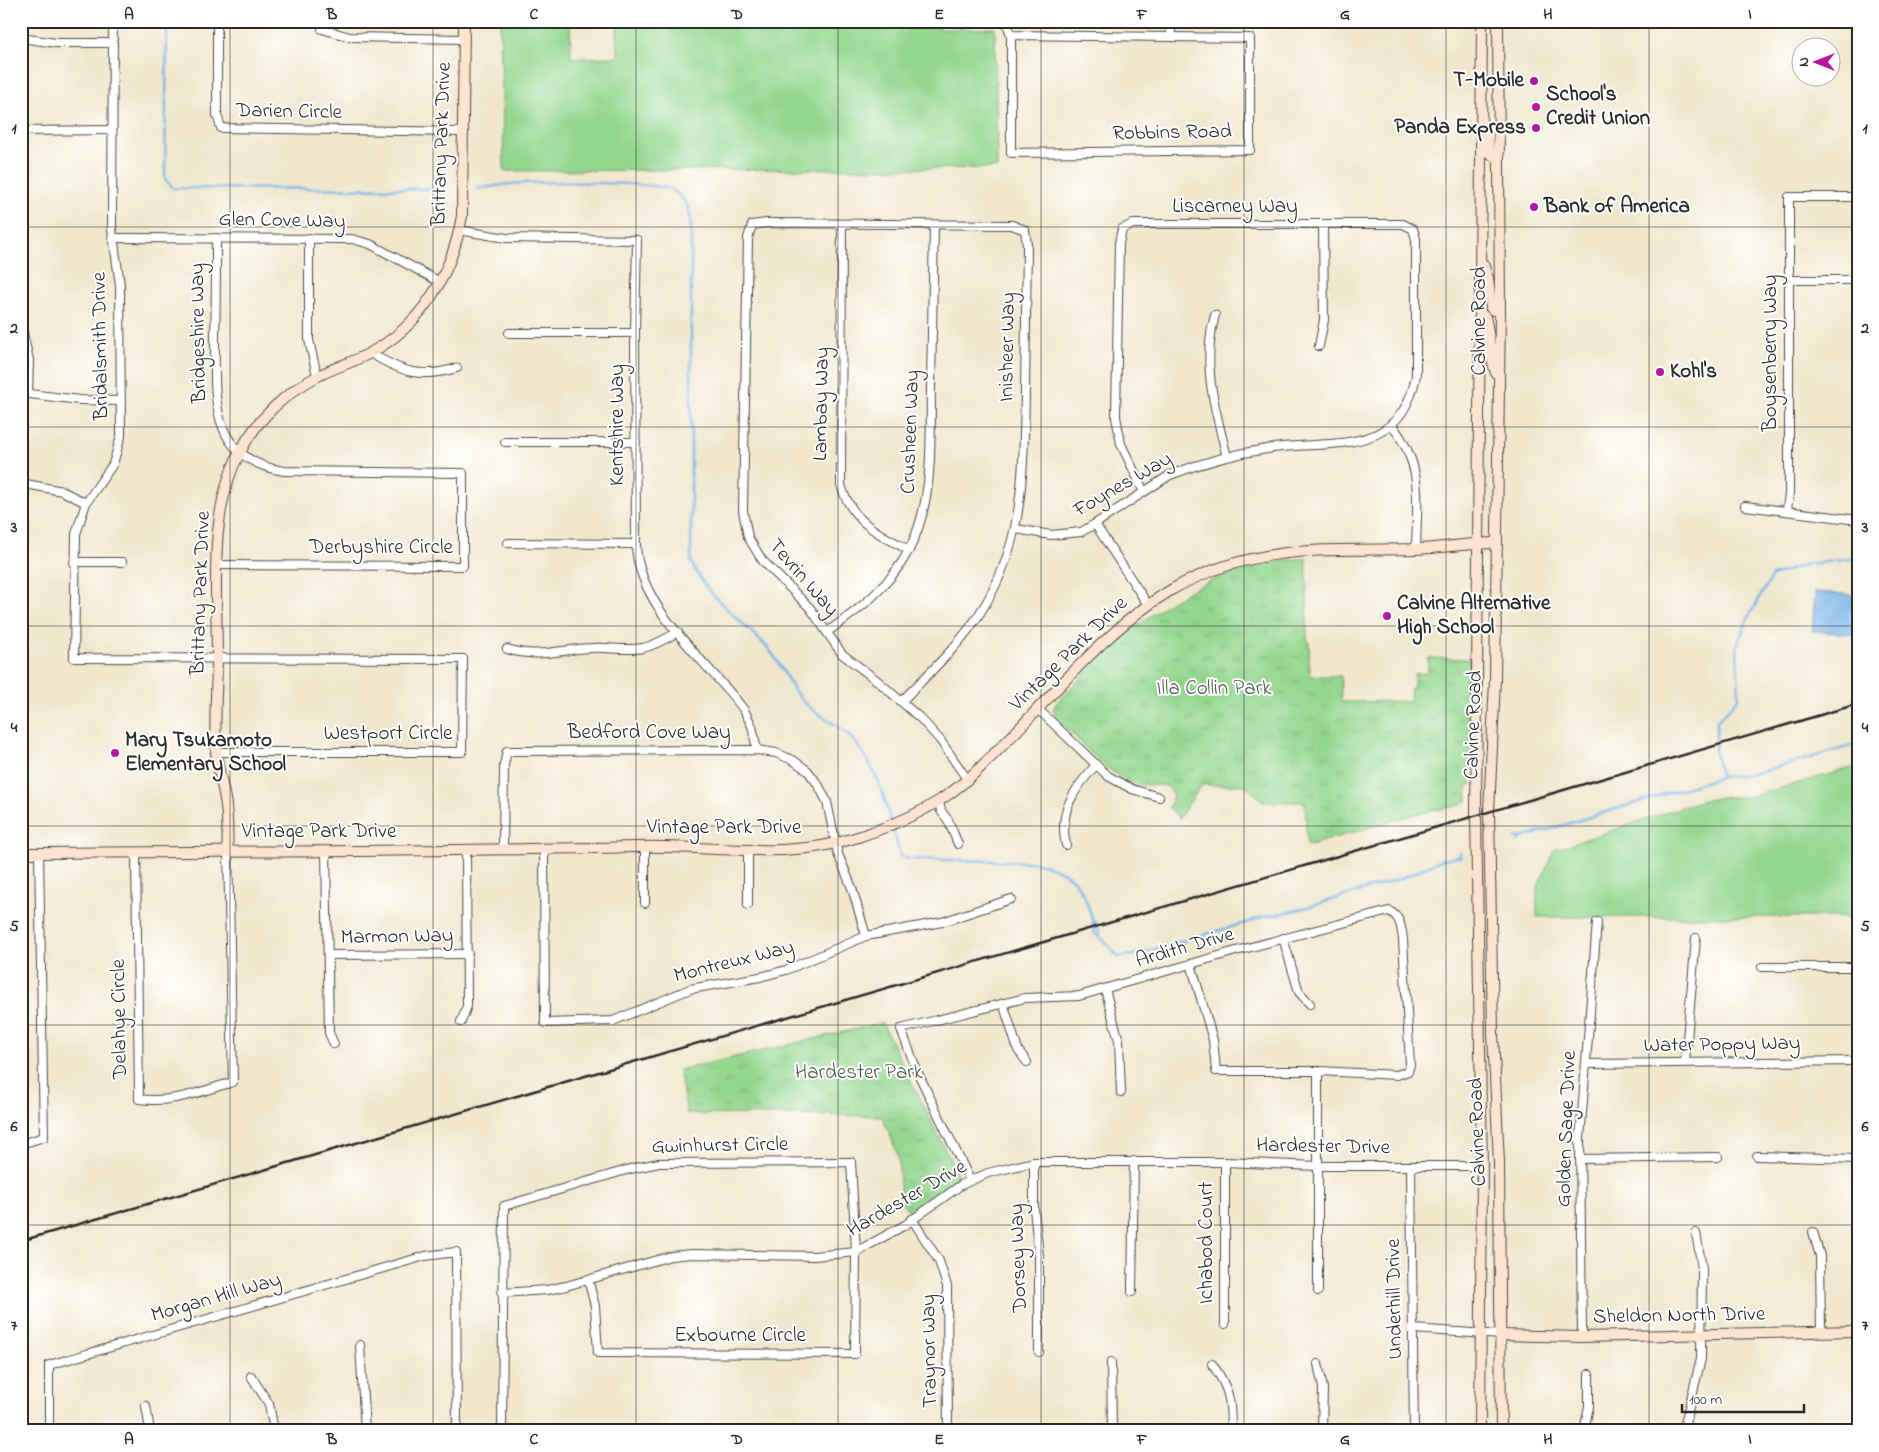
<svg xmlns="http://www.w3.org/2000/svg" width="1879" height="1452" font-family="'Indie Flower',sans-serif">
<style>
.green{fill:#94d78f;stroke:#60815d}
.park{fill:url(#park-tufts);stroke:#60815d}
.water{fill:#74b1e7;stroke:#506e89}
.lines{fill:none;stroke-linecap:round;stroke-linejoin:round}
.stream{stroke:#74b1e7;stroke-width:2.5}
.street-casing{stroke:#494743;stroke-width:10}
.secondary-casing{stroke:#494743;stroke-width:12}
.street{stroke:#fff;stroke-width:8}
.secondary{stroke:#fde4d1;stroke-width:10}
.rail{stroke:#2b2b2b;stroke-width:2.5}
.grid{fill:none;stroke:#2b2b2b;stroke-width:1;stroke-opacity:0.55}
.poi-dot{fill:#b5179e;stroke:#fff;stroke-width:2}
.labels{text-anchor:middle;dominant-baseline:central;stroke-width:4;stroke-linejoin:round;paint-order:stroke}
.poi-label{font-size:21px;font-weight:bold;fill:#2b2b2b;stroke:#fff;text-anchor:start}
.street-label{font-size:21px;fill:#2b2b2b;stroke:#fff}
.park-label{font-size:21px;fill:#4a5f49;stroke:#fff}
.neatline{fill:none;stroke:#2b2b2b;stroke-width:2}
.grid-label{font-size:16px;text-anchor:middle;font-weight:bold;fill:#2b2b2b}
</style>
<defs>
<pattern id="park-tufts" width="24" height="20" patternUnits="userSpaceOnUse" patternTransform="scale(1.25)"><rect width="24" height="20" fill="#94d78f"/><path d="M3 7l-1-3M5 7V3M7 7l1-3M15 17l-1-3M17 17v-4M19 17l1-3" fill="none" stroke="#80b97c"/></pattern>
</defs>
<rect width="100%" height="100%" fill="#fff"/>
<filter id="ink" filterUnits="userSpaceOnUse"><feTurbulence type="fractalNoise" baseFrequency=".02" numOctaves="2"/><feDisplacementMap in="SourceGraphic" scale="10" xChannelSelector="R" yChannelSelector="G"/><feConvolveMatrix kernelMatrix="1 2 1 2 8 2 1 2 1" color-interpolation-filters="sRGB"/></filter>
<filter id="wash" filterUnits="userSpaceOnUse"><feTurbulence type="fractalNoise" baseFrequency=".0096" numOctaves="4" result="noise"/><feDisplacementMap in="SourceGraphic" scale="20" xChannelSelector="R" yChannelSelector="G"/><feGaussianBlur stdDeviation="1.12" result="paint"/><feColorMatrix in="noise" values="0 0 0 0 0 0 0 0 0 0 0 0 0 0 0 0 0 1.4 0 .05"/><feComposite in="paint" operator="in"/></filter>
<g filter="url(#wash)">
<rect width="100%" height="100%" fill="#f0e7cc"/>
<g class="green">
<polygon points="570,21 571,58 618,57 617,21 652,21 653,25 668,25 668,21 937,21 938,29 995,28 997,168 504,171 500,22"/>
<polygon points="1858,766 1858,917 1537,917 1537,889 1554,850 1700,801 1722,797 1749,797"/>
</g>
<g class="park">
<path d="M1307,558V640L1309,641L1310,676H1341V702L1410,701L1411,688H1414V674L1428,673V658L1470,659L1471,785H1467L1468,800L1457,806L1416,814L1307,846L1305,802H1264L1245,785H1202L1179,818L1168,807C1173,800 1175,794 1168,787C1163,783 1144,788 1131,782C1101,769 1079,739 1056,717L1053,709L1058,701C1138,620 1188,570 1307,558Z"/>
<polygon points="882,1023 959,1177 910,1212 901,1203 898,1155 882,1116 687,1114 679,1070"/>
</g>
<polygon class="water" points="1815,592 1858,595 1858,635 1812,631"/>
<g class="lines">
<g class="stream">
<polyline points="167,21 165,179 173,188 447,189"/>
<path d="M477,189C489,187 500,185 512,184C534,181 658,182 672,190C686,199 691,210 691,225V562C706,595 739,619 764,644C780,659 786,681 800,698C811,712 831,720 845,732C871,755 883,790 891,823"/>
<polyline points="1858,558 1808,564 1772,576 1748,618 1737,646 1739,698 1717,721 1715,753 1721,777 1754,774 1858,744"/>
<path d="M893,828L900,856L908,859L1032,862C1070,870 1082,881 1092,919C1093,924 1093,929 1095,934C1105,939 1110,950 1119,957L1134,955L1249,922C1263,915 1278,915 1293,911C1327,902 1360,891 1393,881C1413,876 1440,855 1461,857"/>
<polyline points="1516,837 1521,838"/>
<polyline points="1518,841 1521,838 1721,777"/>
<polyline points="1457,857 1460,853"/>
<polyline points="1092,920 1096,922 1100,935"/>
</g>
</g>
</g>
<g filter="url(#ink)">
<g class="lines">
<defs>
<g id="street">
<polyline points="113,21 112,229 120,285 121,436 113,464 86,503 76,534 74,658 463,659 462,752 216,752"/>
<polyline points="217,21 217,115 221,128 464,132"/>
<polyline points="1006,21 1011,35 1011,153 1250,150 1250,38 1011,35"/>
<polyline points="1171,21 1171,37"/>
<polyline points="322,29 350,37 464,39"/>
<polyline points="21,38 56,43 113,43"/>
<polyline points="21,131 112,130"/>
<path d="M842,224L841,485C851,521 878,534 909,550"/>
<path d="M459,230L506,238L637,240L635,333L636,544C638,609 707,660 744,710L752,726L757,750"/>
<polyline points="112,238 352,239 370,244 440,282"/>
<path d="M216,238C216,271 216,305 215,338C215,397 208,459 284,471L463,473V566L217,565"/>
<polyline points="309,238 309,340 317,376"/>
<polyline points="1789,280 1858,280"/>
<path d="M1215,315C1201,364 1215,409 1227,457"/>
<polyline points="23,333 29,360 28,394"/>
<polyline points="509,333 635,333"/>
<polyline points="1319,346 1324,320 1323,225"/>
<path d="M370,353C402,372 420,379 457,368"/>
<polyline points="21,393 80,400 121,401"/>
<path d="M1391,424C1424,465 1417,499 1416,549"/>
<polyline points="505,442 636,442"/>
<polyline points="21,483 62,491 86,503"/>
<polyline points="1745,506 1858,520"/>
<polyline points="1787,510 1789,493 1789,197 1858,197"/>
<polyline points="1095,524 1148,605"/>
<path d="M1016,529L1051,535L1081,532L1095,524L1170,475C1203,462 1238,453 1273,448C1333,440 1402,457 1416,375V239L1413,229L1403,224H1133L1122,229L1119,243L1116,417L1121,444L1144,492"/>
<polyline points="508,543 636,544"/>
<polyline points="74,562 122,562"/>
<path d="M827,632C860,609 890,586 909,550C935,499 930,440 931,385C932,332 933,279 934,225"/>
<path d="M507,649C538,659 562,649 592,648C609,647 626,651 643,648C656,645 667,638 678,632"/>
<path d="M902,701C929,673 959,646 980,613C1025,544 1023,472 1025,393C1026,344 1026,294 1027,245L1025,230L1012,225L766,223L752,225L748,238L743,511L748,537L762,560L810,608L842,654L879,682L921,719L940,740L967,779"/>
<polyline points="1038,709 1108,776 1132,789 1159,797"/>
<polyline points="939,801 941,811 948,820 958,844"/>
<path d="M1066,845C1058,812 1074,789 1095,766"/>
<polyline points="645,847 645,903"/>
<polyline points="503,850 504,765 507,751 757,750 776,753 793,760 808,771 819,786 827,802 838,854 852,888 866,936"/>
<polyline points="544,850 545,1023 613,1021 690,989 760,977 786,970 866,936 942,922 1011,899"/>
<polyline points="748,850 748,905"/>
<polyline points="326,851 329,1033 334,1044"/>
<path d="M136,852L139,1099C172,1104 202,1091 233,1082L228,851"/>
<polyline points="1283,938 1299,992 1310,1004"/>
<polyline points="328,955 468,954"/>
<polyline points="1762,967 1858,967"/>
<polyline points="1105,989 1119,1041 1121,1092"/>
<polyline points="1003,1003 1018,1050 1027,1062"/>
<polyline points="461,1022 467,1006 466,850"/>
<polyline points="1685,1062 1696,938"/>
<polyline points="1586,1064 1858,1061"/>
<polyline points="1318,1071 1318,1291"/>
<polyline points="21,1144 44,1137 39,853"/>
<polyline points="1757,1156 1858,1159"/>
<polyline points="1580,1159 1718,1157"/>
<polyline points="1034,1162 1034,1209 1039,1256 1039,1352"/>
<polyline points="1225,1162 1225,1324"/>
<polyline points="1411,1167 1414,1431"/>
<path d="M970,1180L917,1071L901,1029L1025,998L1079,996L1236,951L1389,911C1401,917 1401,927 1403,939L1410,1065L1408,1071L1397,1075L1318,1071H1216L1213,1040L1191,964"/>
<polyline points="912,1219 939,1261 947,1286 948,1431"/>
<polyline points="1813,1232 1820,1256 1821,1332"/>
<polyline points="1132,1292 1134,1161"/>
<polyline points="502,1293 547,1290 566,1286 671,1256 692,1254 814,1256 856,1252 905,1225 961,1185 988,1173 1034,1162 1225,1162 1318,1166 1482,1166"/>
<polyline points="1413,1329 1501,1335"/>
<polyline points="1582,1337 1580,1139 1597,922"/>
<polyline points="360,1345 365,1431"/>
<polyline points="1111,1362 1112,1431"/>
<path d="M1212,1364C1230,1389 1231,1401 1231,1431"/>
<polyline points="1318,1364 1323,1388 1322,1431"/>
<polyline points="251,1376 269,1404 274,1431"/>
<polyline points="146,1406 150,1431"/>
<polyline points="49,1431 49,1365 425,1256 456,1252 457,1431"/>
<polyline points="502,1431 504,1206 630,1169 659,1163 851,1162 856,1252 855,1354 598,1353 595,1306 588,1279"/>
<polyline points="1584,1431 1589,1406 1589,1374"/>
<polyline points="1683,1431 1701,1359 1702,1268 1696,1233"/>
</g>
<g id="secondary">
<polyline points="1498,21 1500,311 1495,680 1489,812 1493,1033 1499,1163 1501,1431"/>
<polyline points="1488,131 1489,152 1499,160"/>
<polyline points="1483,264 1488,278 1491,308 1493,310 1500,311"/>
<path d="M1481,314L1485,317C1490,335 1489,355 1496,373"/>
<path d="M228,851C227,836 228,821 226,806C224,788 217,769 216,750C214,719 217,687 217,656C217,591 208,511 240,452C257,419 286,392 320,375C336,367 353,362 368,354C422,326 452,274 462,216L464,21"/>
<path d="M21,853C227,851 432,852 638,847C711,845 787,861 858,837C885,828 913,817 937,802C962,787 983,765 1003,745C1056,692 1106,629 1171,590C1253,543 1327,551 1417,549C1443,548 1469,543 1496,543"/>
<polyline points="1501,1335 1582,1337 1858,1331"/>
<polyline points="1480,1431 1482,1166 1476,816 1482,21"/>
</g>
</defs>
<use href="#street" class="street-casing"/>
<use href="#secondary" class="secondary-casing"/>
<use href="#street" class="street"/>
<use href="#secondary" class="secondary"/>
<polyline class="rail" points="21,1241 1858,704"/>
</g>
</g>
<path class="grid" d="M230,21V1431M433,21V1431M636,21V1431M838,21V1431M1041,21V1431M1244,21V1431M1446,21V1431M1649,21V1431M21,227H1858M21,427H1858M21,626H1858M21,826H1858M21,1025H1858M21,1225H1858"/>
<g class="poi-dot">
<circle cx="1534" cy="81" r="5"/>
<circle cx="1536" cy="107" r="5"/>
<circle cx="1536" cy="128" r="5"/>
<circle cx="1534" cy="207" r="5"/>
<circle cx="1660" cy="372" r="5"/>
<circle cx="1387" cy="616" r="5"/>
<circle cx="115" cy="753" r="5"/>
</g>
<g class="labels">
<g class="poi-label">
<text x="1524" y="81" text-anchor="end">T-Mobile</text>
<text x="1546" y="95">School's<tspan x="1546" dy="24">Credit Union</tspan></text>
<text x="1526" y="128" text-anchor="end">Panda Express</text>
<text x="1544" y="207">Bank of America</text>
<text x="1670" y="372">Kohl's</text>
<text x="1397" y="604">Calvine Alternative<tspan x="1397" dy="24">High School</tspan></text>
<text x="125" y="741">Mary Tsukamoto<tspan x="125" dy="24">Elementary School</tspan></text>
</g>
<g class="street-label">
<text transform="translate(289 112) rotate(1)">Darien Circle</text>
<text transform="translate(1172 133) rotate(-1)">Robbins Road</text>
<text transform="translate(442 144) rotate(-88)">Brittany Park Drive</text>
<text x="1235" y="207">Liscarney Way</text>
<text transform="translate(282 221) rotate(1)">Glen Cove Way</text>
<text transform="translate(1480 321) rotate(-90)">Calvine Road</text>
<text transform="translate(199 333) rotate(-91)">Bridgeshire Way</text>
<text transform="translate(101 346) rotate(-91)">Bridalsmith Drive</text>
<text transform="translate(1008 347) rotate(-89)">Inisheer Way</text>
<text transform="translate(1771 353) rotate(-90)">Boysenberry Way</text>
<text transform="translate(822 404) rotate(-89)">Lambay Way</text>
<text transform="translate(618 425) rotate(-90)">Kentshire Way</text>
<text transform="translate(911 432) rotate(-88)">Crusheen Way</text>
<text transform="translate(1123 485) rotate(-30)">Foynes Way</text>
<text x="381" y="548">Derbyshire Circle</text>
<text transform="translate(803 578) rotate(49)">Tevrin Way</text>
<text transform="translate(201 593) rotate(-88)">Brittany Park Drive</text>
<text transform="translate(1069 654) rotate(-44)">Vintage Park Drive</text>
<text transform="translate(1474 725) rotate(-88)">Calvine Road</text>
<text x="649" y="733">Bedford Cove Way</text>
<text x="388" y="734">Westport Circle</text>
<text x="724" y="828">Vintage Park Drive</text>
<text x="319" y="832">Vintage Park Drive</text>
<text transform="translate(397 937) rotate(-1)">Marmon Way</text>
<text transform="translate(1185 948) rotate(-16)">Ardith Drive</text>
<text transform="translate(734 962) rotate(-14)">Montreux Way</text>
<text transform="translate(120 1019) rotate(-91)">Delahye Circle</text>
<text transform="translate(1722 1045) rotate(-1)">Water Poppy Way</text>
<text transform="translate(1567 1129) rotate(-88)">Golden Sage Drive</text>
<text transform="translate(1478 1132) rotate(-92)">Calvine Road</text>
<text transform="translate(720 1146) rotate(-1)">Gwinhurst Circle</text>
<text transform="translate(1323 1147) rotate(1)">Hardester Drive</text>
<text transform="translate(907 1199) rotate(-30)">Hardester Drive</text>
<text transform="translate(1207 1243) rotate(-90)">Ichabod Court</text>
<text transform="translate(1019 1258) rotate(-92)">Dorsey Way</text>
<text transform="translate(216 1298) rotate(-16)">Morgan Hill Way</text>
<text transform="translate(1395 1299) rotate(-91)">Underhill Drive</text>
<text transform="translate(1679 1316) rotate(-1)">Sheldon North Drive</text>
<text x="740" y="1336">Exbourne Circle</text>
<text transform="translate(930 1351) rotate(-91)">Traynor Way</text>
</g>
<g class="park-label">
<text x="1214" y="689">Illa Collin Park</text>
<text x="859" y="1073">Hardester Park</text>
</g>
</g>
<rect width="1879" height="1452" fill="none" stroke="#fff" stroke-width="55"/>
<g transform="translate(1816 62) rotate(270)"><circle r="24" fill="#ffffff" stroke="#aaaaaa"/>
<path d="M0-4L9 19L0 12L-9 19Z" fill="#b5179e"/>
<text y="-8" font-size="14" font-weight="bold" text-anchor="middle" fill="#2b2b2b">N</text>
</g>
<path d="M1682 1404v8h122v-8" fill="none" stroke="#2b2b2b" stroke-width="2.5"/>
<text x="1689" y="1404" font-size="15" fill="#2b2b2b" stroke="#ffffff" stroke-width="4" paint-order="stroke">100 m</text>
<rect x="28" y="28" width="1824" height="1396" class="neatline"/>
<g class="grid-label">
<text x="129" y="19">A</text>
<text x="332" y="19">B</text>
<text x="534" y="19">C</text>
<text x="737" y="19">D</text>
<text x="939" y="19">E</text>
<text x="1142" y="19">F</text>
<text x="1345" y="19">G</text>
<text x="1548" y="19">H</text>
<text x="1750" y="19">I</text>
<text x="14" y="133">1</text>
<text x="1865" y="133">1</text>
<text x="14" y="333">2</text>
<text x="1865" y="333">2</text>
<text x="14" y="532">3</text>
<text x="1865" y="532">3</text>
<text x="14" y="732">4</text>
<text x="1865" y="732">4</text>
<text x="14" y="931">5</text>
<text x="1865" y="931">5</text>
<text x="14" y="1131">6</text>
<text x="1865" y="1131">6</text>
<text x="14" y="1330">7</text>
<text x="1865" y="1330">7</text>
<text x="129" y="1444">A</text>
<text x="332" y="1444">B</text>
<text x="534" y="1444">C</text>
<text x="737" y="1444">D</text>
<text x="939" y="1444">E</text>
<text x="1142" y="1444">F</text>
<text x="1345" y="1444">G</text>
<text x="1548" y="1444">H</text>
<text x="1750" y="1444">I</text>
</g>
</svg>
